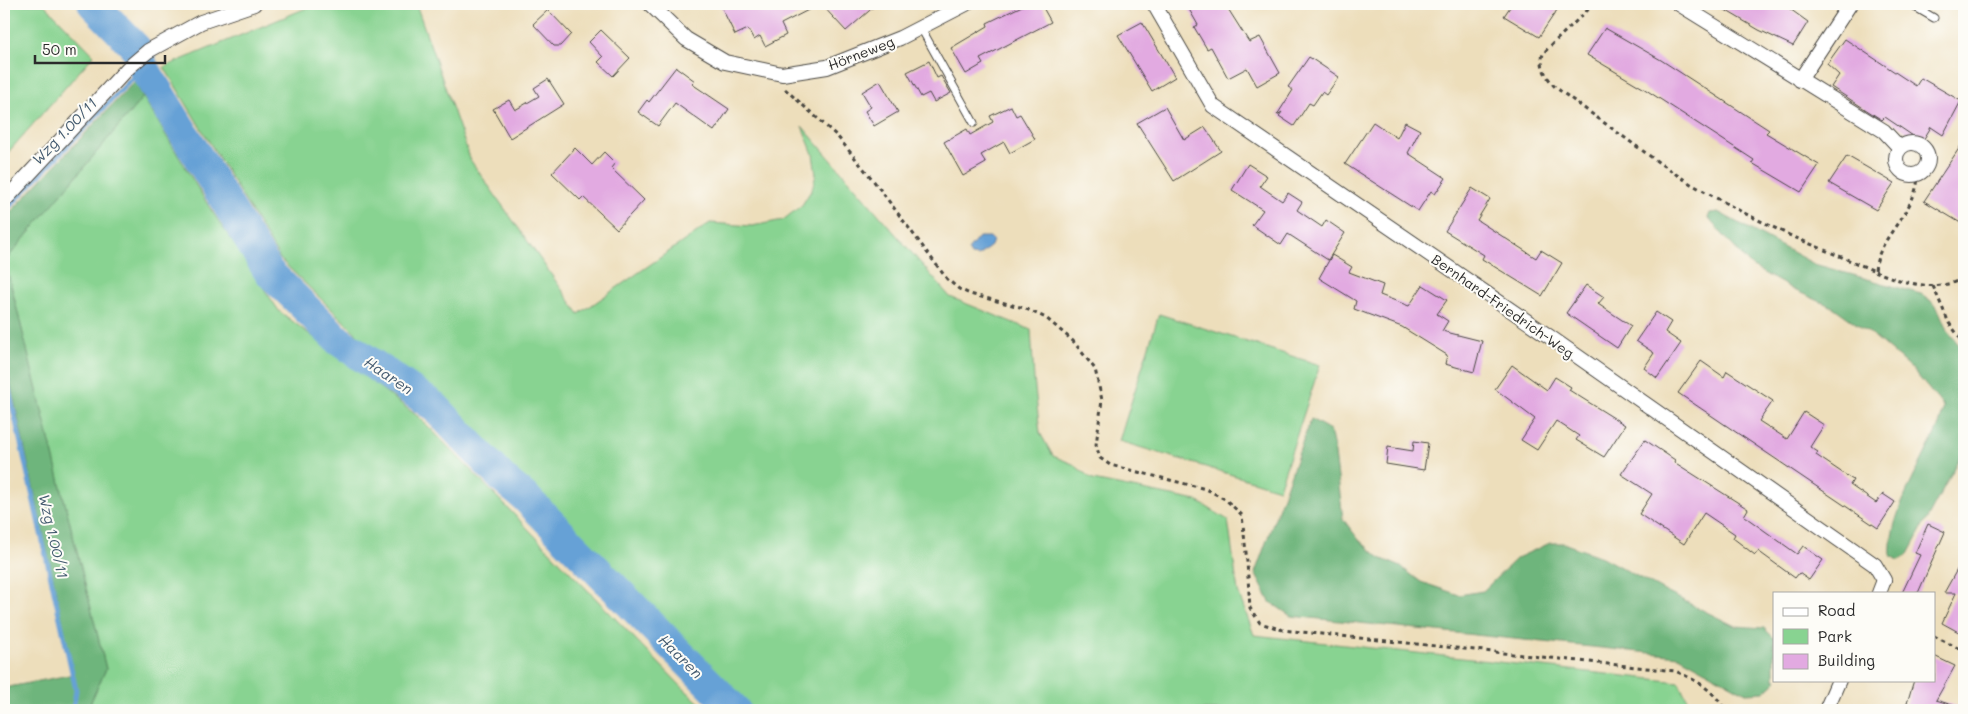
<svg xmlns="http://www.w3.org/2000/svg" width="1968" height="714" font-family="Mali,sans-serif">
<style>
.green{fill:#88d391;stroke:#5a7f5e}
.forest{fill:#6eb57b;stroke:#4c7053}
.water{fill:#66a1d6;stroke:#486680}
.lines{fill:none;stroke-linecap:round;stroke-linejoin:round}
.stream{stroke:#66a1d6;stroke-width:5}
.river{stroke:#66a1d6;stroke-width:31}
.building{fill:#e2aae1}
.service-casing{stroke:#484641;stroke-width:9}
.minor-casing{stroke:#484641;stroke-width:16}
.path{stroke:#484641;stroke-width:3;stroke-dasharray:4 4;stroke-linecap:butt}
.service{stroke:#fff;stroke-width:7}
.minor{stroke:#fff;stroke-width:14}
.labels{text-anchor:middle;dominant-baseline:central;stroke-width:4;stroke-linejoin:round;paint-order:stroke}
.street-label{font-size:14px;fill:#2b2b2b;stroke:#fdfcf7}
.water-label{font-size:15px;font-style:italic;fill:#435a6f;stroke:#fdfcf7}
</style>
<rect width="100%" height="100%" fill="#fdfcf7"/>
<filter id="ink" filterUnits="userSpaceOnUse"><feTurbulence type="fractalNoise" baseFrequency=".02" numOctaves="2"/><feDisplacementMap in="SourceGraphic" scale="10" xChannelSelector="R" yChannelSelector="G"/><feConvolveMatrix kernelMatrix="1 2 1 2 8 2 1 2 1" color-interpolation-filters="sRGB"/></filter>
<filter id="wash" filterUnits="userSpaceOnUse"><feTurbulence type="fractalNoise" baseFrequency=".0096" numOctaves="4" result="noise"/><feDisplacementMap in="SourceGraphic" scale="20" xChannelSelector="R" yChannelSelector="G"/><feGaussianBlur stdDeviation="1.12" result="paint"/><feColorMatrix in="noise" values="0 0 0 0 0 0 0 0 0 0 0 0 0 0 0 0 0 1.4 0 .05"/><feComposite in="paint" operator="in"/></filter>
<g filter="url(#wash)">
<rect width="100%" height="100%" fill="#eddebb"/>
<g class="green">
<polygon points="4,4 44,4 94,55 4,157"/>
<polygon points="316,4 416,4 471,161 579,314 710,223 752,226 783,220 802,205 812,189 816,175 813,154 802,126 950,297 1031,330 1034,379 1040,433 1053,456 1073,464 1093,480 1197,501 1228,520 1238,592 1254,635 1679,682 1692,710 752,710 688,652 449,403 362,339 280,259 164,67"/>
<polygon points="143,97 210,208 279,311 420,418 681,686 707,710 87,710 106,669 5,261"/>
<polygon points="1159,314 1320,365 1279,489 1119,441"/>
</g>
<g class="forest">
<polygon points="135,81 143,97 5,261 106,669 87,710 4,710 4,688 74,674 4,354 4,219"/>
<path d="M1718,212L1814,264L1921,294L1930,300L1939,311L1947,330L1964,351V450L1907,556L1899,560L1891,556C1888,523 1913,479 1927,450C1934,435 1942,423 1943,406L1913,370L1875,337L1833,307L1794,290L1751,266L1708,218L1710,213Z"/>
<polygon points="1311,419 1330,430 1335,453 1343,519 1359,540 1380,558 1401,567 1421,582 1459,595 1483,591 1517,558 1550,543 1563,543 1602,557 1666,592 1735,626 1764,628 1774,638 1774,680 1777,680 1764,692 1746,693 1679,656 1291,616 1270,602 1255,573"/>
</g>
<polygon class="water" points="979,237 990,237 993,240 991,246 978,256 971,255 968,250"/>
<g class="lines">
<g class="stream">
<polyline points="4,212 143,67"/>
<polyline points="4,368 76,690 73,710"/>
</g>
<polyline class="river" points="93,4 136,48 143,67 269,272 338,340 435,407 504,480 526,498 735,710"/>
</g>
<g id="blocks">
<g class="building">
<polygon points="720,4 820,4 781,24 786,35 765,46 760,36 754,40 748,29 735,35"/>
<polygon points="821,4 877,4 846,31"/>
<polygon points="1026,4 1041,4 1051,22 980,59 983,64 966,74 951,48 988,26 987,23"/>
<polygon points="1186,4 1225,4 1249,42 1260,37 1280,73 1257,86 1247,68 1228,78 1211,47 1207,49 1194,27 1198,25"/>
<polygon points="1512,4 1561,4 1539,37 1504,16"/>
<polygon points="1715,4 1783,4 1808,22 1793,46 1759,30"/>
<polygon points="548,10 571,34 560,46 554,46 533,24"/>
<polygon points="1142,22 1175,77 1152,91 1118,35"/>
<polygon points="1605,28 1661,60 1769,130 1766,133 1819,165 1801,192 1752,163 1754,160 1643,88 1587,55"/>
<polygon points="601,30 630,58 613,76 598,62 603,57 589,42"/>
<polygon points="1845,39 1916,86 1921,78 1961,101 1943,135 1931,127 1922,142 1885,117 1882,120 1831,87 1839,75 1827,64"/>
<polygon points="1309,57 1339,77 1326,95 1322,92 1313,105 1309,103 1294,126 1279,116 1282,112 1277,115 1293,90 1288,87"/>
<polygon points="929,61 937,78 941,76 951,93 934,102 929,93 921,97 907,72"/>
<polygon points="676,67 695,81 692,84 729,109 714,131 675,103 658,126 638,112 647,100 649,102"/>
<polygon points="548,79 564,104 510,138 493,109 509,100 515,110 539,96 534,88"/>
<polygon points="880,81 898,112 874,126 865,111 871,107 862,92"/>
<polygon points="1011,106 1016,116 1020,114 1035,139 1010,153 1004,142 981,155 986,163 963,176 944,142 967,129 970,135 993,122 990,116"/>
<polygon points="1165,107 1184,140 1205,127 1221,151 1174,181 1137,123"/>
<polygon points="1373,122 1397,138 1405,122 1420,130 1408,153 1446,178 1435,194 1431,191 1418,211 1345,164"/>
<polygon points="1964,141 1964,225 1924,201"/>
<polygon points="575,148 592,165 604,152 615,163 611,168 644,200 617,229 583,197 580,200 552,173"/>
<polygon points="1847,156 1894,183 1876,210 1829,183"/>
<polygon points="1248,164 1267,176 1260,186 1282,201 1288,193 1302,202 1297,210 1322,227 1326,220 1345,233 1328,260 1288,234 1281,245 1252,225 1263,210 1232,190"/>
<polygon points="1472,188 1490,199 1477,220 1536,258 1541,250 1562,263 1542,296 1482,259 1484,255 1445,231"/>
<polygon points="1332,255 1352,267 1349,272 1383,285 1380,295 1409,306 1423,285 1447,300 1437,314 1448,321 1442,331 1482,341 1474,372 1445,364 1447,355 1402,327 1354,309 1356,301 1319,278"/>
<polygon points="1586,285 1604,297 1598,304 1631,326 1617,348 1566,313"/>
<polygon points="1656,312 1671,322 1665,332 1681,343 1657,378 1644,368 1654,353 1636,341"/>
<polygon points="1701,361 1724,377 1727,371 1773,401 1759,421 1787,439 1804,412 1824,425 1810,447 1818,452 1816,455 1853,480 1850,485 1876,503 1883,494 1895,502 1878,528 1678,393"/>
<polygon points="1512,365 1547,390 1555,377 1571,387 1569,390 1625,425 1604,457 1576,440 1579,436 1556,421 1537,450 1521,440 1535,419 1495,389"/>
<polygon points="1645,440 1675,460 1674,462 1748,509 1744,516 1797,554 1803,546 1823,560 1809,580 1799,573 1795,578 1758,551 1755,555 1733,538 1735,534 1704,513 1684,544 1639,514 1652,494 1621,474"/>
<polygon points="1414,441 1428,443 1424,470 1386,464 1388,447 1413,451"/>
<polygon points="1928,524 1945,532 1918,593 1902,593 1920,555 1915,553"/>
<polygon points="1964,557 1964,635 1942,623 1956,593 1944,593"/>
<polygon points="1934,656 1955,666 1936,700 1959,707 1959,710 1905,710 1914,680 1934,680"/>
</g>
</g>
</g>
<g filter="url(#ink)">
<use href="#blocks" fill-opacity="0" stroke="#484641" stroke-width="1"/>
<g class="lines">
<defs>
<g id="service">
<polyline points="1910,4 1934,18"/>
<polyline points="921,28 974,123"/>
</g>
<g id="minor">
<polyline points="650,4 686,39 725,62 782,74 827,67 900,38 966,4"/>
<polyline points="1154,4 1213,106 1550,337 1875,565 1884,580 1879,593"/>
<polyline points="1679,4 1884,131 1900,148"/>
<polyline points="1800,80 1850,4"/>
<circle cx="1912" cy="159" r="16"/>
<polyline points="4,201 128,68 148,51 201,22 254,4"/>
<polyline points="1826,710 1839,680"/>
</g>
</defs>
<use href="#service" class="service-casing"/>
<use href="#minor" class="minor-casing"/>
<g class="path">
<path d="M1594,4C1587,11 1545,50 1543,54C1539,66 1547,78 1555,87L1665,167L1691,184L1742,212L1789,235L1875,271C1878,235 1918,212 1918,174"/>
<path d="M785,89L837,136L873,180L947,279L959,289L970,294L1024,308L1046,318L1073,341L1095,369L1102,400L1096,445L1100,458L1110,465L1206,489L1225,499L1242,515L1247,562L1250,608L1260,623L1283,630L1675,671C1696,680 1713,689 1725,710"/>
<path d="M1875,271C1903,283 1936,293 1964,278"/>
<polyline points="1933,286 1949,323 1964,343"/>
<polyline points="1934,636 1964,651"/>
</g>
<use href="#service" class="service"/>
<use href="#minor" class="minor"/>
</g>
</g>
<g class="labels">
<g class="street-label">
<text transform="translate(861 53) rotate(-21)">Hörneweg</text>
<text transform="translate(1503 306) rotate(35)">Bernhard-Friedrich-Weg</text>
</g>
<g class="water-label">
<text transform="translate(64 131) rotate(-46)">Wzg 1.00/11</text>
<text transform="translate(389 375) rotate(34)">Haaren</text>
<text transform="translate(54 536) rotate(77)">Wzg 1.00/11</text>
<text transform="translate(681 656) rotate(45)">Haaren</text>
</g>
</g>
<rect width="1968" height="714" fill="none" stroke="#fdfcf7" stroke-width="20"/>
<rect x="1773" y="592" width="162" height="90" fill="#fdfcf7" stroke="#a9a8a5"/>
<rect x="1783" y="608" width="25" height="8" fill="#ffffff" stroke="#a9a8a5"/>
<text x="1818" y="616" font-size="15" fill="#2b2b2b">Road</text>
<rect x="1783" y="629" width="25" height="15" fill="#88d391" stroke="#a9a8a5"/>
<text x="1818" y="642" font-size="15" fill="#2b2b2b">Park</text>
<rect x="1783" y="654" width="25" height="15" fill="#e2aae1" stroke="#a9a8a5"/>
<text x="1818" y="666" font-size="15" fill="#2b2b2b">Building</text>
<path d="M35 55v8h130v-8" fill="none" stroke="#2b2b2b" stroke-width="2.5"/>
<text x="42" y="55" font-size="15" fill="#2b2b2b" stroke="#fdfcf7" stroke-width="4" paint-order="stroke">50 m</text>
</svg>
